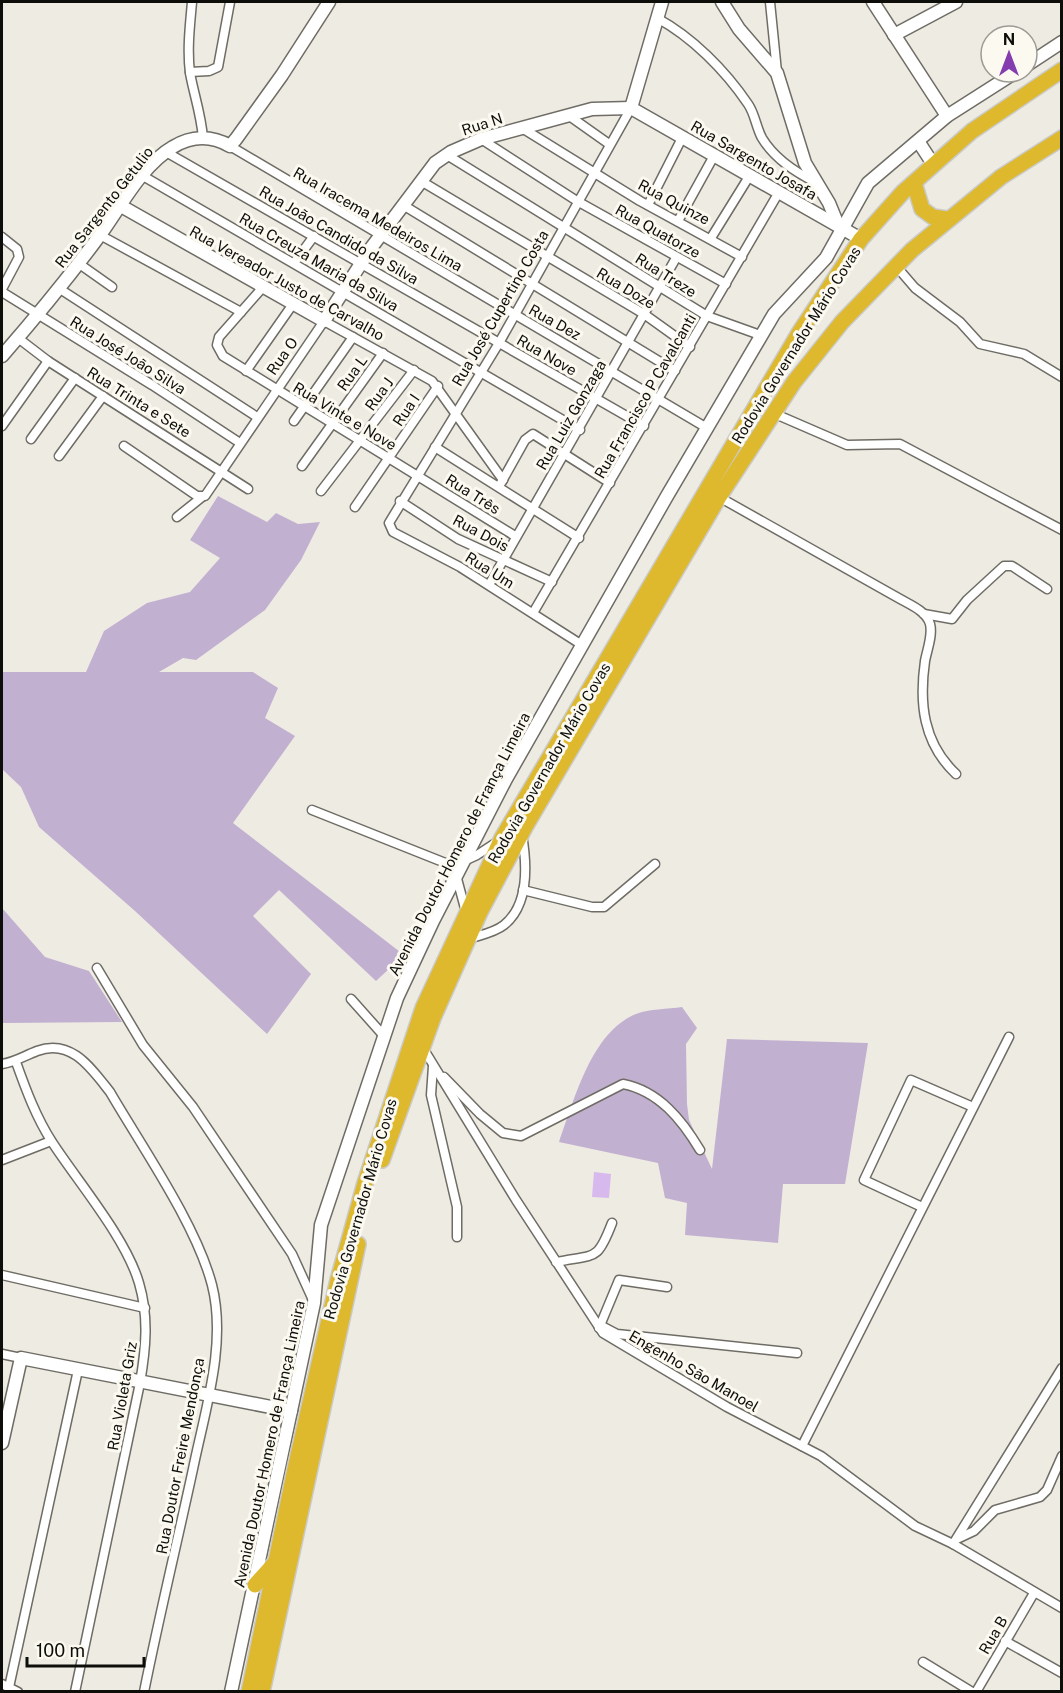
<svg xmlns="http://www.w3.org/2000/svg" width="1063" height="1693" font-family="'Public Sans',sans-serif">
<style>
.green{fill:#c2b0d0}
.water{fill:#d7b9ee}
.lines{fill:none;stroke-linecap:round;stroke-linejoin:round}
.street-casing{stroke:#6e6c64;stroke-width:11}
.secondary-casing{stroke:#6e6c64;stroke-width:15}
.highway-casing{stroke:#cacac9;stroke-width:18}
.street{stroke:#fff;stroke-width:8}
.secondary{stroke:#fff;stroke-width:12}
.highway{stroke:#deb92d;stroke-width:15}
.labels{text-anchor:middle;dominant-baseline:central;stroke-width:6;stroke-linejoin:round;paint-order:stroke}
.street-label{font-size:15px;fill:#0d0d0a;stroke:#fbf9f0}
</style>
<rect width="100%" height="100%" fill="#eeebe3"/>
<g class="green">
<polygon points="218,496 267,522 276,513 298,524 320,522 301,560 265,610 196,660 183,658 159,672 253,672 278,688 265,718 295,736 233,823 404,955 376,981 279,890 253,916 311,974 267,1034 135,911 39,827 21,787 2,769 2,672 86,672 104,631 147,603 190,592 220,558 190,540"/>
<polygon points="2,908 45,957 89,971 122,1022 2,1023"/>
<path d="M682,1007L697,1028L686,1044L687,1104L689,1120L712,1169L727,1039L868,1043L845,1184H783L778,1243L685,1235L687,1203L665,1198L658,1163L559,1142C574,1101 591,1032 636,1014C649,1009 668,1009 682,1007Z"/>
</g>
<polygon class="water" points="594,1172 611,1174 609,1198 592,1197"/>
<g class="lines">
<defs>
<g id="street">
<path d="M192,2C190,25 187,49 190,73C194,95 201,114 203,138"/>
<polyline points="770,2 777,72"/>
<path d="M657,18C692,37 725,70 748,104C755,114 756,127 762,138C774,158 795,172 815,182"/>
<polyline points="190,72 209,71 218,67 230,2"/>
<polyline points="568,115 609,144"/>
<polyline points="522,128 640,201 742,257"/>
<polyline points="481,139 577,201 726,284"/>
<polyline points="230,146 707,428"/>
<polyline points="166,152 644,426"/>
<polyline points="447,155 707,316 760,335"/>
<polyline points="143,176 580,430"/>
<polyline points="421,181 644,314 690,347"/>
<polyline points="403,205 675,371"/>
<polyline points="648,205 683,136"/>
<polyline points="678,221 715,154"/>
<polyline points="100,235 241,312"/>
<polyline points="2,237 17,249 19,257 2,289"/>
<polyline points="711,238 750,175"/>
<polyline points="78,263 112,287"/>
<polyline points="294,263 314,236"/>
<polyline points="896,266 915,288 960,322 980,344 1024,354 1062,377"/>
<polyline points="263,287 219,337 217,345 223,356 515,536"/>
<polyline points="60,289 257,417"/>
<polyline points="2,292 152,385 240,443"/>
<polyline points="18,338 48,361 248,489"/>
<polyline points="246,371 293,304"/>
<polyline points="773,413 847,445 900,444 1062,530"/>
<polyline points="294,421 353,337"/>
<polyline points="2,426 48,361"/>
<polyline points="31,439 75,378"/>
<polyline points="124,446 197,496 205,496 324,321 432,381 503,480"/>
<polyline points="435,447 579,538"/>
<polyline points="59,456 103,396"/>
<polyline points="302,466 383,353"/>
<polyline points="501,483 525,440 533,434 610,483"/>
<polyline points="321,491 414,370"/>
<path d="M719,497L902,600C911,605 927,612 930,624C933,635 927,650 925,661C919,703 923,743 956,774"/>
<polyline points="400,501 458,539 552,582"/>
<polyline points="355,507 438,386"/>
<polyline points="177,517 202,497"/>
<polyline points="489,585 676,258"/>
<polyline points="533,613 779,192"/>
<polyline points="924,614 952,619 967,600 1004,566 1012,566 1047,589"/>
<polyline points="582,645 460,567 393,532 389,523 499,343 631,108"/>
<polyline points="312,810 453,866 477,855 497,842"/>
<polyline points="456,875 466,912"/>
<polyline points="523,890 592,907 604,907 655,864"/>
<path d="M468,939C480,935 494,933 504,925C529,905 527,864 522,835"/>
<polyline points="97,968 143,1045 193,1107 292,1254 313,1300"/>
<polyline points="351,999 384,1036"/>
<polyline points="423,1048 516,1200 603,1333 727,1407 821,1456 915,1526 953,1544 1062,1608"/>
<path d="M16,1062C26,1090 36,1117 52,1142C78,1182 126,1238 139,1283C149,1317 146,1348 140,1383L75,1692"/>
<path d="M2,1064C15,1062 24,1056 37,1051C71,1038 91,1068 110,1092C142,1147 196,1224 212,1285C227,1344 205,1410 193,1469C177,1543 159,1617 144,1692"/>
<polyline points="433,1066 431,1095 457,1207 457,1237"/>
<path d="M444,1077L480,1114L503,1133L521,1136L623,1084C659,1091 682,1120 700,1150"/>
<polyline points="2,1160 51,1141"/>
<polyline points="922,1207 864,1180 911,1080 973,1107"/>
<path d="M556,1262C596,1254 597,1262 612,1223"/>
<polyline points="2,1275 145,1308"/>
<polyline points="600,1325 617,1334 797,1353"/>
<polyline points="599,1328 619,1280 667,1287"/>
<polyline points="2,1354 21,1358"/>
<polyline points="802,1446 1009,1037"/>
<polyline points="957,1539 974,1531 995,1510 1040,1497 1047,1490 1062,1456"/>
<polyline points="953,1544 1062,1368"/>
<polyline points="1005,1641 1062,1673"/>
<polyline points="923,1662 972,1692"/>
<polyline points="2,1684 18,1692"/>
<polyline points="8,1692 78,1370"/>
<polyline points="976,1692 1034,1593"/>
</g>
<g id="secondary">
<polyline points="722,2 739,29 777,73 805,163 829,203 838,225"/>
<polyline points="873,2 947,116"/>
<polyline points="894,35 956,2"/>
<polyline points="1027,65 1062,42"/>
<polyline points="631,108 662,2"/>
<polyline points="918,141 933,164"/>
<polyline points="121,206 324,321 371,248 435,163 451,152 481,139 592,109 631,108 861,239"/>
<path d="M2,356C36,317 69,277 100,235C121,206 142,165 173,147C191,136 211,135 230,146L236,139L282,75L329,2"/>
<polyline points="2,1443 21,1358 291,1411"/>
<polyline points="231,1692 314,1303 321,1225 397,998 433,921 506,779 667,496 774,314 826,258 868,183 947,116 1016,72"/>
</g>
<g id="highway">
<polyline points="914,183 922,209 933,217 947,219"/>
<polyline points="382,1160 433,1018 480,912 525,827 719,497 794,382 842,322 912,250 1001,177 1062,138"/>
<polyline points="255,1585 274,1564"/>
<polyline points="249,1692 295,1469 338,1280 365,1183 423,1008 502,838 799,333 861,239 903,192 972,131 1062,70"/>
<polyline points="262,1692 358,1244"/>
</g>
</defs>
<use href="#street" class="street-casing"/>
<use href="#secondary" class="secondary-casing"/>
<use href="#highway" class="highway-casing"/>
<use href="#street" class="street"/>
<use href="#secondary" class="secondary"/>
<use href="#highway" class="highway"/>
</g>
<g class="labels">
<g class="street-label">
<text transform="translate(482 124) rotate(-18)">Rua N</text>
<text transform="translate(754 160) rotate(30)">Rua Sargento Josafa</text>
<text transform="translate(674 202) rotate(28)">Rua Quinze</text>
<text transform="translate(104 207) rotate(-52)">Rua Sargento Getulio</text>
<text transform="translate(378 219) rotate(30)">Rua Iracema Medeiros Lima</text>
<text transform="translate(658 231) rotate(29)">Rua Quatorze</text>
<text transform="translate(339 235) rotate(30)">Rua João Candido da Silva</text>
<text transform="translate(319 262) rotate(30)">Rua Creuza Maria da Silva</text>
<text transform="translate(666 275) rotate(32)">Rua Treze</text>
<text transform="translate(287 283) rotate(29)">Rua Vereador Justo de Carvalho</text>
<text transform="translate(626 288) rotate(31)">Rua Doze</text>
<text transform="translate(500 308) rotate(-60)">Rua José Cupertino Costa</text>
<text transform="translate(555 322) rotate(29)">Rua Dez</text>
<text transform="translate(796 345) rotate(-58)">Rodovia Governador Mário Covas</text>
<text transform="translate(128 355) rotate(32)">Rua José João Silva</text>
<text transform="translate(547 355) rotate(30)">Rua Nove</text>
<text transform="translate(282 356) rotate(-55)">Rua O</text>
<text transform="translate(352 373) rotate(-54)">Rua L</text>
<text transform="translate(379 394) rotate(-54)">Rua J</text>
<text transform="translate(645 396) rotate(-60)">Rua Francisco P Cavalcanti</text>
<text transform="translate(139 402) rotate(32)">Rua Trinta e Sete</text>
<text transform="translate(406 410) rotate(-56)">Rua I</text>
<text transform="translate(571 415) rotate(-60)">Rua Luiz Gonzaga</text>
<text transform="translate(345 416) rotate(31)">Rua Vinte e Nove</text>
<text transform="translate(473 494) rotate(32)">Rua Três</text>
<text transform="translate(481 533) rotate(28)">Rua Dois</text>
<text transform="translate(490 570) rotate(32)">Rua Um</text>
<text transform="translate(549 763) rotate(-60)">Rodovia Governador Mário Covas</text>
<text transform="translate(459 844) rotate(-63)">Avenida Doutor Homero de França Limeira</text>
<text transform="translate(360 1209) rotate(-74)">Rodovia Governador Mário Covas</text>
<text transform="translate(694 1371) rotate(30)">Engenho São Manoel</text>
<text transform="translate(122 1396) rotate(-80)">Rua Violeta Griz</text>
<text transform="translate(269 1444) rotate(-78)">Avenida Doutor Homero de França Limeira</text>
<text transform="translate(180 1456) rotate(-79)">Rua Doutor Freire Mendonça</text>
<text transform="translate(993 1635) rotate(-60)">Rua B</text>
</g>
</g>
<rect width="1063" height="1693" fill="none" stroke="#0d0d0a" stroke-width="6"/>
<g transform="translate(1009 54)"><circle r="28" fill="#fbf9f0" stroke="#9c9b94" stroke-width="1.5"/>
<path d="M0-4.5L10 22L0 15L-10 22Z" fill="#843cae"/>
<text y="-9" font-size="16" font-weight="bold" text-anchor="middle" fill="#0d0d0a">N</text>
</g>
<path d="M27 1657v9h117v-9" fill="none" stroke="#0d0d0a" stroke-width="3"/>
<text x="36" y="1657" font-size="18" fill="#0d0d0a" stroke="#fbf9f0" stroke-width="4.5" paint-order="stroke">100 m</text>
</svg>
